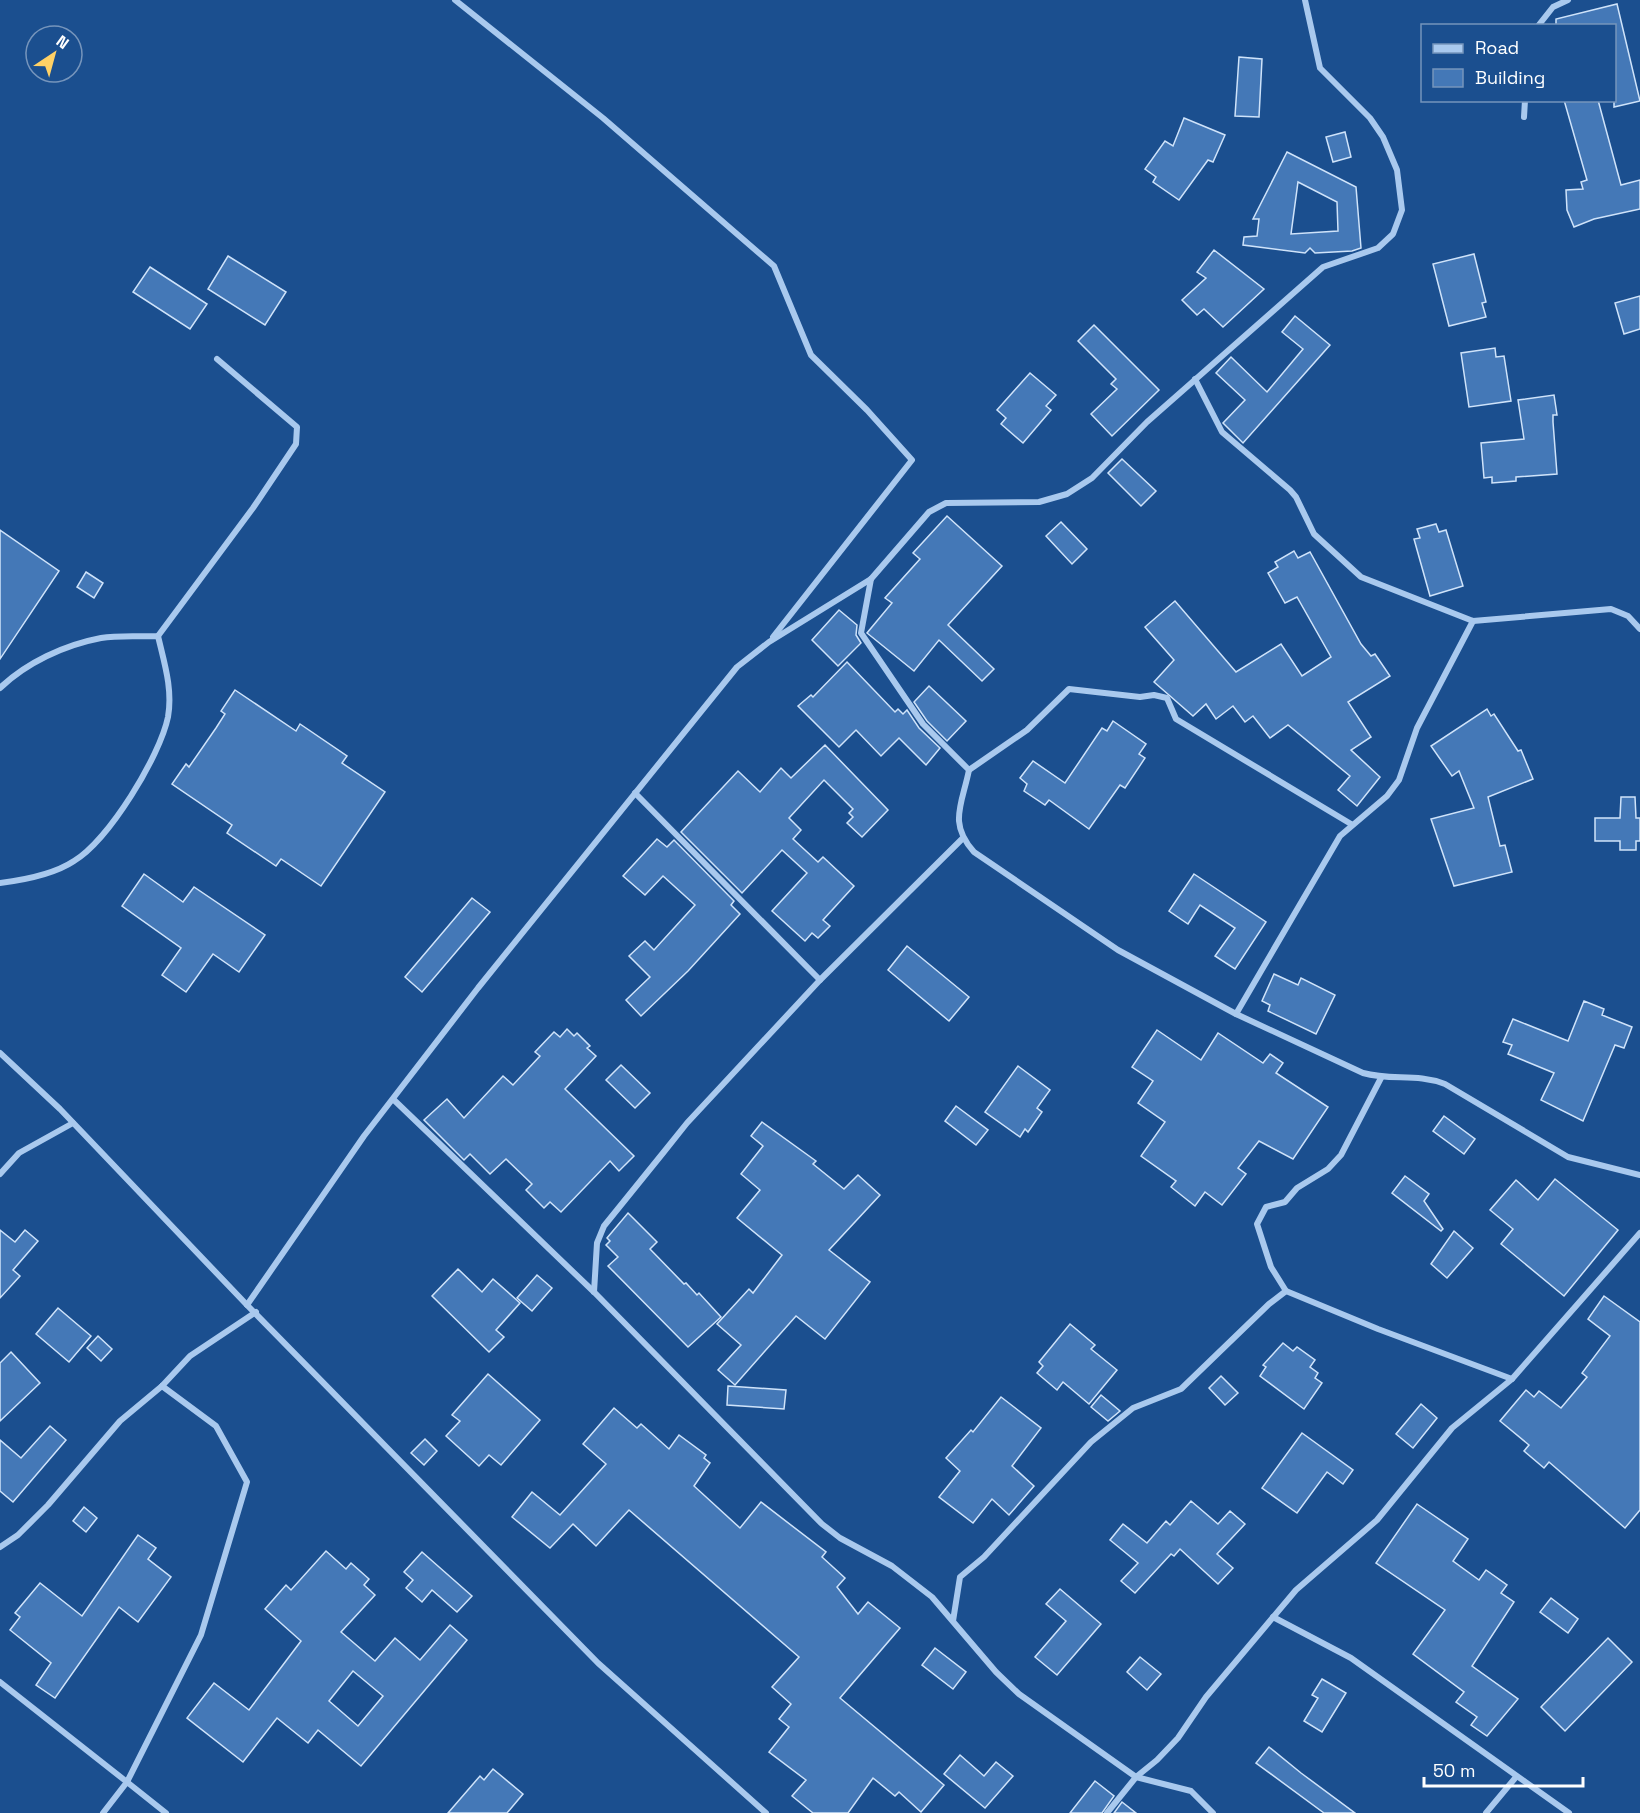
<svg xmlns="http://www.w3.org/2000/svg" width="1640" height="1813" font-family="'Space Grotesk',sans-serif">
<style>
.building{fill:#4478b7;stroke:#cfe3fa;stroke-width:1.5;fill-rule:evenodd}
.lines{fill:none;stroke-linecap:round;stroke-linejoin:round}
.minor{stroke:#a9c9ee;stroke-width:6}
</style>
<rect width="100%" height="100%" fill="#1b4f8f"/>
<g class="building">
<polygon points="1617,4 1640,101 1614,107 1614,26 1556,26 1556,19"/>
<polygon points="1239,57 1262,59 1259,117 1235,116"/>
<polygon points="1564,100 1598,100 1621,185 1640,180 1640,209 1594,219 1574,227 1567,210 1566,190 1583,189 1581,182 1587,180"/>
<polygon points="1184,118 1225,135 1213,162 1208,160 1179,200 1153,182 1156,177 1145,169 1165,141 1173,146"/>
<polygon points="1345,132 1351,157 1333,162 1326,137"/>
<path d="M1287,152L1356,187L1361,248L1352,251L1315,253L1310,248L1305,253L1243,245L1244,237L1257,236L1259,219H1253ZM1298,182L1337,202L1338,231L1291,234Z"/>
<polygon points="1214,250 1264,289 1223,327 1204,309 1197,315 1182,300 1206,278 1197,272"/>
<polygon points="1474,254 1486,302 1482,303 1486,317 1449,326 1433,264"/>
<polygon points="228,256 286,292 265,325 208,289"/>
<polygon points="150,267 207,304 190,329 133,292"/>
<polygon points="1640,296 1640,329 1624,334 1615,303"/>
<polygon points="1295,316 1330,345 1243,443 1223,423 1245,400 1216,373 1231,357 1267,392 1303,349 1282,332"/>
<polygon points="1094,325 1159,390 1112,436 1091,414 1117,389 1111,384 1116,379 1078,341"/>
<polygon points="1495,348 1496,357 1504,356 1511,401 1469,407 1461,353"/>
<polygon points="1030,373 1056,395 1046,406 1051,410 1023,443 1001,424 1006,418 997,410"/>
<polygon points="1554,395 1557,415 1553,415 1553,422 1557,474 1516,477 1516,481 1492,483 1492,477 1484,478 1481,443 1524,439 1518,400"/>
<polygon points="1122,459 1156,491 1141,506 1108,473"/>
<polygon points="947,516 1002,566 948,625 994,669 982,681 939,640 914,671 867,633 892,603 885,598 920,559 913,553"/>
<polygon points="1061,522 1087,549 1072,564 1046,536"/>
<polygon points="1436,524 1439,532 1446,530 1463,586 1430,596 1414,539 1420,538 1417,529"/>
<polygon points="0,530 59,571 0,659"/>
<polygon points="1294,551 1298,558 1310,552 1361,644 1371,656 1375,654 1390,676 1348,702 1371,737 1351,750 1380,777 1357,806 1338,790 1350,776 1288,725 1270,738 1253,716 1245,722 1233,706 1216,719 1206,704 1193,716 1154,682 1174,660 1145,627 1175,601 1236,672 1281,644 1302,676 1331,657 1297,597 1285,603 1268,573 1278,567 1275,562"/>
<polygon points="86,572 103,583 94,598 77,587"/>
<polygon points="839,610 857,625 856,635 861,643 838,666 812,640"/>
<polygon points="847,662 895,712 898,709 903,714 907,710 919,728 940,748 926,765 899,738 881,756 856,730 839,747 798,706 811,695 813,697"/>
<polygon points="929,686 966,721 947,741 927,721 914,702"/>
<polygon points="235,690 296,731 300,724 347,756 342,763 385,792 321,886 281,859 276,866 227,833 232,825 172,784 186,764 189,767 216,728 225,714 221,711"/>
<polygon points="1487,709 1491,716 1494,714 1518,751 1521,750 1533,779 1488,797 1500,846 1505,845 1512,872 1454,886 1431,819 1474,808 1459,771 1452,776 1431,746"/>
<polygon points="1113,721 1146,744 1139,754 1145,758 1125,788 1120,785 1089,829 1049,800 1045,805 1024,791 1027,784 1020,778 1033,761 1065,783 1102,728 1107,731"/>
<polygon points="825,745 888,810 862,837 847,823 853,817 849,813 853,809 824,780 789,818 801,830 793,839 818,862 823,857 854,886 823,920 830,926 818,938 812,933 805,941 772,911 807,873 782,850 742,893 681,832 738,771 760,792 781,768 791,778"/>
<polygon points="1621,797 1635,797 1636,818 1640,818 1640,841 1636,841 1636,850 1620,850 1620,841 1595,841 1595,818 1620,818"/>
<polygon points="657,839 667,847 674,840 734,901 731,905 740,914 688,971 641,1016 626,1000 650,977 629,956 645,941 654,950 695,905 663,876 645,895 623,876"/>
<polygon points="144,874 183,902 194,887 265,935 239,972 213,954 186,992 162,975 181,948 122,906"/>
<polygon points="1194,874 1266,922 1235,969 1215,956 1235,928 1200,905 1188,924 1169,911"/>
<polygon points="472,898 490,912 422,992 405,977"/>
<polygon points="907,946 969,997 949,1021 888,970"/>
<polygon points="1274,974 1298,985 1301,978 1335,995 1316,1034 1268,1011 1270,1005 1262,1001"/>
<polygon points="1584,1001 1604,1009 1602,1015 1632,1027 1624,1048 1615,1045 1583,1121 1541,1100 1554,1073 1508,1054 1512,1045 1503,1042 1513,1019 1568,1041"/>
<polygon points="567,1029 574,1036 577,1033 590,1046 587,1048 596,1056 565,1089 634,1156 619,1171 610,1161 561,1212 550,1202 544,1208 526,1190 532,1184 506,1159 490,1174 470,1154 464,1160 424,1120 447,1099 464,1118 503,1076 513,1085 540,1056 535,1052 554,1032 560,1037"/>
<polygon points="1157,1030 1201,1060 1218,1033 1263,1063 1270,1054 1283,1063 1276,1073 1328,1107 1293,1159 1259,1141 1238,1168 1246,1174 1222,1205 1205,1192 1195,1206 1171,1187 1176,1181 1141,1156 1165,1122 1138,1103 1153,1081 1132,1067"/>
<polygon points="621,1065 650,1093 635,1108 606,1080"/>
<polygon points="1018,1066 1050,1090 1037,1108 1042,1112 1028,1132 1025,1129 1020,1137 985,1112"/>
<polygon points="956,1106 988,1130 976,1145 945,1121"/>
<polygon points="1444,1116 1475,1139 1464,1154 1433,1131"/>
<polygon points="762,1122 816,1161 813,1164 844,1189 858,1175 880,1195 829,1250 870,1282 825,1339 796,1316 735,1385 718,1370 741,1345 717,1324 749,1289 753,1293 782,1255 737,1218 760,1190 741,1174 763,1146 751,1136"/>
<polygon points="1405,1176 1429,1194 1424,1201 1443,1229 1441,1231 1392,1193"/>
<polygon points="1555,1179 1618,1230 1564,1296 1501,1244 1513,1229 1490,1210 1516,1180 1538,1200"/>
<polygon points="628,1213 657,1242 650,1249 684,1284 686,1283 697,1295 699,1293 721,1317 688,1347 608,1266 618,1257 606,1245 610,1241 607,1238"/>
<polygon points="0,1230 15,1242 25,1230 38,1241 13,1270 20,1276 0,1298"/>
<polygon points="1454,1231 1473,1248 1447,1278 1431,1264"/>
<polygon points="458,1269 482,1292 493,1279 520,1303 496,1330 504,1337 489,1352 432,1296"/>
<polygon points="537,1275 552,1288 532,1311 517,1298"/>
<polygon points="1604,1296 1640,1322 1640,1510 1625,1528 1549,1462 1544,1468 1524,1451 1529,1445 1500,1421 1526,1390 1534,1397 1539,1391 1561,1408 1587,1377 1582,1373 1610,1336 1588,1319"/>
<polygon points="58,1308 91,1336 69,1362 36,1334"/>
<polygon points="1070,1324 1095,1345 1091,1349 1117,1370 1089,1404 1063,1382 1057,1390 1037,1373 1043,1366 1039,1362"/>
<polygon points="98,1336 112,1349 101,1361 87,1348"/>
<polygon points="1283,1343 1293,1351 1297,1347 1315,1360 1310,1367 1318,1373 1315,1378 1322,1383 1304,1409 1260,1376 1266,1367 1263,1365"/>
<polygon points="11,1352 40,1383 0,1421 0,1363"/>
<polygon points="488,1374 540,1420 501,1465 489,1455 479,1466 446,1436 460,1421 452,1415"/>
<polygon points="1221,1376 1238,1393 1225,1405 1209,1388"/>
<polygon points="728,1386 786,1390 784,1409 727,1405"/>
<polygon points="1101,1395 1120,1411 1108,1421 1091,1407"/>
<polygon points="1001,1397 1041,1428 1012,1466 1034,1486 1009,1515 992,1499 973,1523 939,1497 960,1471 946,1458 971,1430 973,1432"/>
<polygon points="1421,1404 1437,1418 1413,1448 1396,1434"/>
<polygon points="614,1408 637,1428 641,1424 669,1449 679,1435 706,1455 704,1458 710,1463 694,1486 740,1528 761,1502 826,1552 822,1557 845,1578 837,1587 858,1614 868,1602 900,1628 840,1698 944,1785 921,1812 899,1792 895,1796 873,1778 848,1813 813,1813 792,1796 806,1780 769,1752 789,1727 779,1719 791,1704 772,1687 799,1657 629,1510 596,1546 573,1524 550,1548 512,1517 532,1492 560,1515 606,1464 583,1444"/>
<polygon points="50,1426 66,1440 13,1502 0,1491 0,1440 21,1458"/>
<polygon points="1302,1433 1353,1470 1343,1484 1327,1472 1297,1513 1262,1488"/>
<polygon points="425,1439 437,1451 424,1465 411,1453"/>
<polygon points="1191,1501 1218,1524 1230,1511 1245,1524 1217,1554 1233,1568 1218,1584 1180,1549 1174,1556 1171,1554 1135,1593 1121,1581 1138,1563 1110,1540 1123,1524 1147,1543 1166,1521 1170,1525"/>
<polygon points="1417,1504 1468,1539 1453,1561 1479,1580 1486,1570 1507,1585 1501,1593 1514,1602 1472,1666 1518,1699 1487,1736 1471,1725 1477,1717 1456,1702 1464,1692 1413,1654 1445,1610 1376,1563"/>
<polygon points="84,1507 97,1518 86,1532 73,1521"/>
<polygon points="138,1535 156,1548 148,1559 171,1577 138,1622 119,1607 55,1698 36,1685 51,1663 10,1630 20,1617 15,1613 40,1583 82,1616"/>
<path d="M326,1551L346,1569L351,1563L369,1579L364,1585L375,1595L341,1632L375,1661L395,1638L420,1660L450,1625L467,1640L361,1766L318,1730L308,1743L277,1718L243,1762L187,1718L214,1683L249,1710L301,1641L265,1609L286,1585L291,1590ZM353,1671L383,1696L358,1726L329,1701Z"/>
<polygon points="422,1552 472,1596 457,1612 432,1590 422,1602 406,1588 413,1580 404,1572"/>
<polygon points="1060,1589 1101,1624 1057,1675 1035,1657 1066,1621 1046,1604"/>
<polygon points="1551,1598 1578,1619 1568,1633 1540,1612"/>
<polygon points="1608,1638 1632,1662 1565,1731 1541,1707"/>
<polygon points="935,1648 966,1672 953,1689 922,1665"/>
<polygon points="1140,1657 1161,1674 1147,1690 1127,1672"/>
<polygon points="1322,1679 1346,1693 1322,1732 1304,1721 1318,1698 1312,1695"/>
<polygon points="1269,1747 1301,1773 1355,1813 1324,1813 1256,1763"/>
<polygon points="960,1755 984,1776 996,1762 1013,1776 985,1808 944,1774"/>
<polygon points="493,1769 523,1794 507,1813 448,1813 480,1776 484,1780"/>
<polygon points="1095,1781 1114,1796 1102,1813 1070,1813"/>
<polygon points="1122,1802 1136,1813 1114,1813"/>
</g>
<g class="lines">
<g class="minor">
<polyline points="455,0 603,118 774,266 811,355 867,410 912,460 773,637"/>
<polyline points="1538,26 1553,7 1568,0"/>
<polyline points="1524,117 1525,100"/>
<polyline points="1195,379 1222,432 1290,490 1296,497 1314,534 1361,577 1473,621 1611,609 1628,616 1640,629"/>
<path d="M871,579L861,633L923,724L969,770C962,805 948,823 974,852L1118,950L1236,1014L1363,1073C1392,1081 1416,1073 1445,1084L1568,1157L1640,1175"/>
<path d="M0,688C26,663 64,645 101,638C119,635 139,637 158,636L253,508L296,444L297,427L217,359"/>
<polyline points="969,770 1027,730 1069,689 1140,697 1154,695 1167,698 1176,719 1351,824"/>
<polyline points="635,793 820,980"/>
<path d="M0,883C24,880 53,875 74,861C109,840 160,756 168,717C173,689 164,662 158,636"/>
<polyline points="1236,1014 1340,836 1387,796 1399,780 1417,728 1473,621"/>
<polyline points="0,1053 60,1109 247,1305 598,1663 766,1813"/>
<polyline points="394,1100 594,1292 822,1524 840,1538 892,1566 932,1597 996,1672 1019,1694 1136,1777 1191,1791 1213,1813"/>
<polyline points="0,1174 19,1153 73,1123"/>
<polyline points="1286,1291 1378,1329 1512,1379"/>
<polyline points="594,1292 597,1243 604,1226 663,1153 687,1123 820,980 962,839"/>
<polyline points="247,1305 364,1136 478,988 737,667 769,642 871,579 929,512 946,503 1039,502 1067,494 1092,478 1147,422 1323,267 1378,248 1393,234 1402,210 1397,170 1383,137 1370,118 1320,68 1305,0"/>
<polyline points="0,1547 18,1535 48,1505 120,1421 162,1386 190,1356 256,1312"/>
<polyline points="1273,1617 1351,1658 1569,1813"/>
<polyline points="953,1621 960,1577 984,1557 1091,1442 1133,1408 1181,1389 1269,1304 1286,1291 1271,1267 1257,1224 1266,1207 1285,1202 1297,1188 1328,1169 1341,1155 1381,1078"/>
<polyline points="0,1682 127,1782 201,1635 247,1482 216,1426 162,1386"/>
<polyline points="103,1813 127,1782 166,1813"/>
<polyline points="1107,1813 1136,1777 1157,1760 1178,1738 1206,1697 1296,1590 1377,1520 1452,1428 1512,1379 1640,1233"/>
<polyline points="1486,1813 1516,1777"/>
</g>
</g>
<rect x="1421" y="24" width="195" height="78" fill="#1b4f8f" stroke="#7695bc" stroke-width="1.5"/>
<rect x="1433" y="44" width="30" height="9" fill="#a9c9ee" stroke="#7695bc" stroke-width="1.5"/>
<text x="1475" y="54" font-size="18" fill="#ffffff">Road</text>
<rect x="1433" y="69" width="30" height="18" fill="#4478b7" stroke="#7695bc" stroke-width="1.5"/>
<text x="1475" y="84" font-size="18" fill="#ffffff">Building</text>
<g transform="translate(54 54) rotate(36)"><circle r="28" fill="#1b4f8f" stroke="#7695bc" stroke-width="1.5"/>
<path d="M0-4.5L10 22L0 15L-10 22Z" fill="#ffd166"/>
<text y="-9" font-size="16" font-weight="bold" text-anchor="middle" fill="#ffffff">N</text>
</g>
<path d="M1424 1777v9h159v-9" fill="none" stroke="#ffffff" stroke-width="3"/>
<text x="1433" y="1777" font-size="18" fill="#ffffff" stroke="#1b4f8f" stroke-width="4.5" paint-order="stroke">50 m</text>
</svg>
